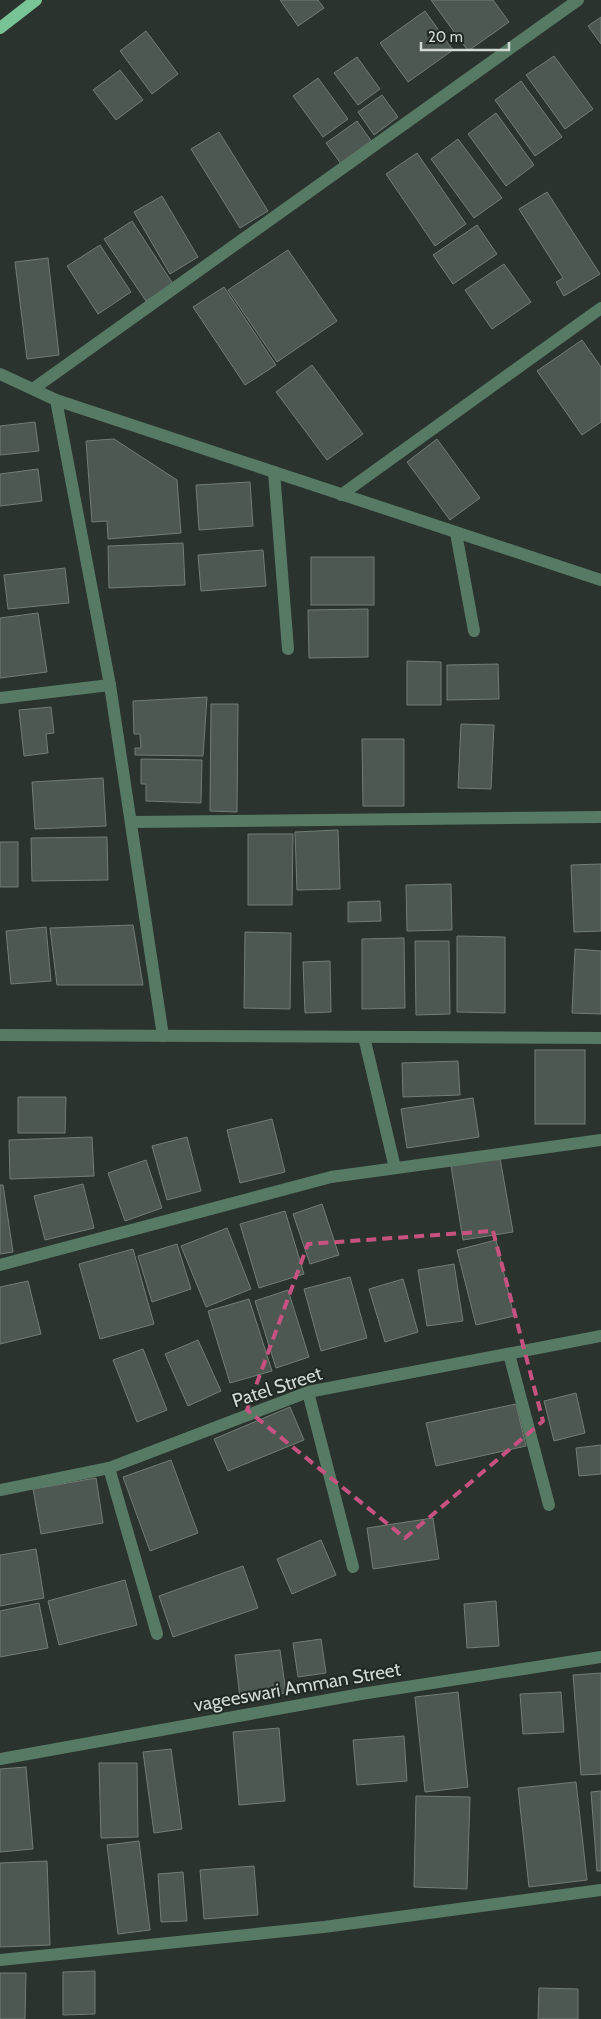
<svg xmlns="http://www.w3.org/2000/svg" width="601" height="2019" font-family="Cabin,sans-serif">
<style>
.building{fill:#4e5852;stroke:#727d76}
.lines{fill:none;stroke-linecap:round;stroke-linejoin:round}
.minor{stroke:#577a65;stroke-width:12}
.major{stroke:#79c497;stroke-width:12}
.marked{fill:none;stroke:#c75280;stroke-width:4;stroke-dasharray:10 6;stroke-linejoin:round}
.labels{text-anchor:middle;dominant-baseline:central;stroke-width:4;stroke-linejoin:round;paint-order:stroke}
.street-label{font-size:19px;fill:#d3d9d5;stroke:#202923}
</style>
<rect width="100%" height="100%" fill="#2a332d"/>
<g class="building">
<polygon points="280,0 318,0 324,8 298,26"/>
<polygon points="431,0 493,0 509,22 468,51"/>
<polygon points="425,11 453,50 408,82 380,43"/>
<polygon points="601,17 601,44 588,26"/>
<polygon points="146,31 178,74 152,94 120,51"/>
<polygon points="554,56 593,109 565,129 526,75"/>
<polygon points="357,57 380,89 358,105 334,73"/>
<polygon points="120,70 143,100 116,120 93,90"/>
<polygon points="318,78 348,119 323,137 293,96"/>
<polygon points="521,81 562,137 535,156 495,100"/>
<polygon points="382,95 398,117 374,135 358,112"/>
<polygon points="496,113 534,165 506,186 468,134"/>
<polygon points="357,121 372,142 341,164 326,143"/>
<polygon points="219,132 268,211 240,228 191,149"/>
<polygon points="458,139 502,198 474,218 431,159"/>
<polygon points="417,153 466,224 435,246 386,174"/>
<polygon points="547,192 600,274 564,296 556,282 563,278 519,209"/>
<polygon points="162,196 198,257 170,274 134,212"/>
<polygon points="132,221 173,284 146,301 104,239"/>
<polygon points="477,225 497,254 453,284 433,255"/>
<polygon points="100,245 131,292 98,314 67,266"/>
<polygon points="288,250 337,321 277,362 228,290"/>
<polygon points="48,258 59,355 27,359 15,262"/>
<polygon points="504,264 531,302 492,329 465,290"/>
<polygon points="224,287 276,365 245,385 193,307"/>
<polygon points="582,340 601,367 601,422 582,435 537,371"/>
<polygon points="312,365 363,434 327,460 276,392"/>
<polygon points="35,422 39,451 0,455 0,426"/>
<polygon points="114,439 177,480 181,533 108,539 107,521 92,522 86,441"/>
<polygon points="437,439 480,498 450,520 407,462"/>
<polygon points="38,469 42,501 0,506 0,474"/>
<polygon points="250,482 253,526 199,530 196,485"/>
<polygon points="183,543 185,585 109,588 108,546"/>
<polygon points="263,550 266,586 201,591 198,555"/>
<rect x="311" y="557" width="63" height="48"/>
<polygon points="65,568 69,603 8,609 4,575"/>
<polygon points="368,609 368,657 309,658 308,610"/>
<polygon points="38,613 47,672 0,678 0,618"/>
<polygon points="407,661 441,662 441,705 407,705"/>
<polygon points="498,664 499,699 447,700 447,665"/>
<polygon points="207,697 203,756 135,755 135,748 141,748 140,734 134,734 133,701"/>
<polygon points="211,704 238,704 237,812 210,811"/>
<polygon points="51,707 54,733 46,734 48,753 24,756 19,710"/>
<polygon points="461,724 494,725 491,789 458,788"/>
<polygon points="362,739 404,739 404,806 363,806"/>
<polygon points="141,759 202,760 201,803 146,801 146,784 141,784"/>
<polygon points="103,778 106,826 35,829 32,782"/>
<polygon points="338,830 340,889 297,890 295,832"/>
<polygon points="248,834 293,834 292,905 248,905"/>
<polygon points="107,837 108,880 32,881 31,838"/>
<rect x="0" y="842" width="18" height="45"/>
<polygon points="601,864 601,931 574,932 571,865"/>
<polygon points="451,884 452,930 407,931 406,885"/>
<polygon points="380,901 381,921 348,922 348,902"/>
<polygon points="133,925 143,985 57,985 50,928"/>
<polygon points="46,927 51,981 11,984 6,931"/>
<polygon points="245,932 291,933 290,1009 244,1008"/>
<polygon points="457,936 505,937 505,1013 457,1012"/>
<polygon points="404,938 405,1008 362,1009 362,939"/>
<polygon points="415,941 449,941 450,1014 416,1015"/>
<polygon points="575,949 601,951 601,1014 572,1013"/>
<polygon points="330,961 331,1012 305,1013 303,962"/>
<rect x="535" y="1050" width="50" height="74"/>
<polygon points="458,1061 460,1095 403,1097 402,1063"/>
<polygon points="18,1097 66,1097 65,1133 18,1133"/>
<polygon points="473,1098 479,1137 407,1148 401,1109"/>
<polygon points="272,1119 285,1172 240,1183 227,1130"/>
<polygon points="92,1137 94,1176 10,1179 9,1140"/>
<polygon points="187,1137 201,1191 167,1200 152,1146"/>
<polygon points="500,1158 513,1232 463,1240 451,1166"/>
<polygon points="146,1160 162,1208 125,1221 108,1173"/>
<polygon points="83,1184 94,1228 45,1240 34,1196"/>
<polygon points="0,1185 3,1185 13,1252 0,1254"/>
<polygon points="322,1204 339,1255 310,1264 293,1214"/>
<polygon points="285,1211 304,1274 259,1288 240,1224"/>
<polygon points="227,1228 251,1289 206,1307 181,1246"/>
<polygon points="496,1240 514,1316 476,1325 457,1250"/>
<polygon points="177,1244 191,1289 152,1302 138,1256"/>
<polygon points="133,1249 154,1324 100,1339 79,1264"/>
<polygon points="454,1264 463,1321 427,1326 418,1270"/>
<polygon points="350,1277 367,1338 321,1351 304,1289"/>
<polygon points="403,1279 418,1332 385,1342 369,1289"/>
<polygon points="28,1281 41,1334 0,1344 0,1287"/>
<polygon points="288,1290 309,1357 276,1368 255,1301"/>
<polygon points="249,1299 272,1371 230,1383 208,1311"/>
<polygon points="198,1340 221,1391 188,1406 165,1354"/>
<polygon points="143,1349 167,1410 137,1422 113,1360"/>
<polygon points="576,1393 585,1433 554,1441 544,1401"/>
<polygon points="516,1404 526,1446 436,1466 426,1423"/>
<polygon points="290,1407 304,1440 228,1471 214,1439"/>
<polygon points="601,1445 601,1474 579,1476 576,1448"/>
<polygon points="171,1460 198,1533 150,1551 123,1477"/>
<polygon points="96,1478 103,1523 41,1534 33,1489"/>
<polygon points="433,1518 439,1559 373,1569 367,1528"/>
<polygon points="321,1540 336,1575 292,1594 277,1559"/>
<polygon points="36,1549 44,1598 0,1606 0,1555"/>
<polygon points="243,1566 258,1608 173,1637 159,1596"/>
<polygon points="125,1580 137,1625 59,1645 48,1601"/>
<polygon points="496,1601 499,1646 467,1648 464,1604"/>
<polygon points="39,1603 48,1648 0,1657 0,1611"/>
<polygon points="321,1639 326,1673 298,1677 293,1643"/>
<polygon points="280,1650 286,1693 240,1698 235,1655"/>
<polygon points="601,1673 601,1774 581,1775 573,1675"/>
<polygon points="458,1692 468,1787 425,1792 415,1697"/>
<polygon points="561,1692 564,1732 523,1734 520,1694"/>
<polygon points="279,1728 285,1801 239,1805 233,1732"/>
<polygon points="404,1736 407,1781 357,1785 353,1740"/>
<polygon points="171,1749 182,1829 154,1833 143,1752"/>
<polygon points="99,1763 137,1763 138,1837 101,1838"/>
<polygon points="26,1767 33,1849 0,1852 0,1769"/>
<polygon points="576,1782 587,1880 529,1887 518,1788"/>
<polygon points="601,1791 601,1871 597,1871 591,1792"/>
<polygon points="416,1796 470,1797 467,1889 414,1887"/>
<polygon points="139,1841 150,1930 118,1934 107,1845"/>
<polygon points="47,1861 50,1945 0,1947 0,1863"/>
<polygon points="254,1866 258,1915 204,1919 200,1870"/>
<polygon points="183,1872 187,1921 161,1922 158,1874"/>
<polygon points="95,1971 95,2014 63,2015 63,1972"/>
<polygon points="0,1973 26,1973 25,2019 0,2019"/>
<polygon points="539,1988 578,1989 578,2019 538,2019"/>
</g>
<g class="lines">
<g class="minor">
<polyline points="0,374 56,400 601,580"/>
<polyline points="33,389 578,0"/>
<polyline points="56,400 110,685 163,1036"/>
<polyline points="274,472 288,649"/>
<polyline points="341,495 601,308"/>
<polyline points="456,533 474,631"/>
<polyline points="0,698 110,685"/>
<polyline points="132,822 601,817"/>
<polyline points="0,1035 601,1038"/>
<polyline points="364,1037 395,1168"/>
<polyline points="0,1265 331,1177 601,1140"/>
<polyline points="509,1354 549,1505"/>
<polyline points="308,1392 353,1567"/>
<polyline points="109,1468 157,1634"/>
<polyline points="0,1490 109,1468 308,1392 601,1336"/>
<polyline points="0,1759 361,1694 601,1657"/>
<polyline points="0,1960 324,1927 601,1890"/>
</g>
<polyline class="major" points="0,28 36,0"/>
</g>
<path class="marked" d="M493,1231L543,1421L405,1538L247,1410L308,1244Z"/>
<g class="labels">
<g class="street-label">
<text transform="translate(277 1387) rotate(-18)">Patel Street</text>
<text transform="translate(297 1687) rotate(-10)">vageeswari Amman Street</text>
</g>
</g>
<path d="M421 42v8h88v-8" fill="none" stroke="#d3d9d5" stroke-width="2.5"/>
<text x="428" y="42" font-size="15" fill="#d3d9d5" stroke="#202923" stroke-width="4" paint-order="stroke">20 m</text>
</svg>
